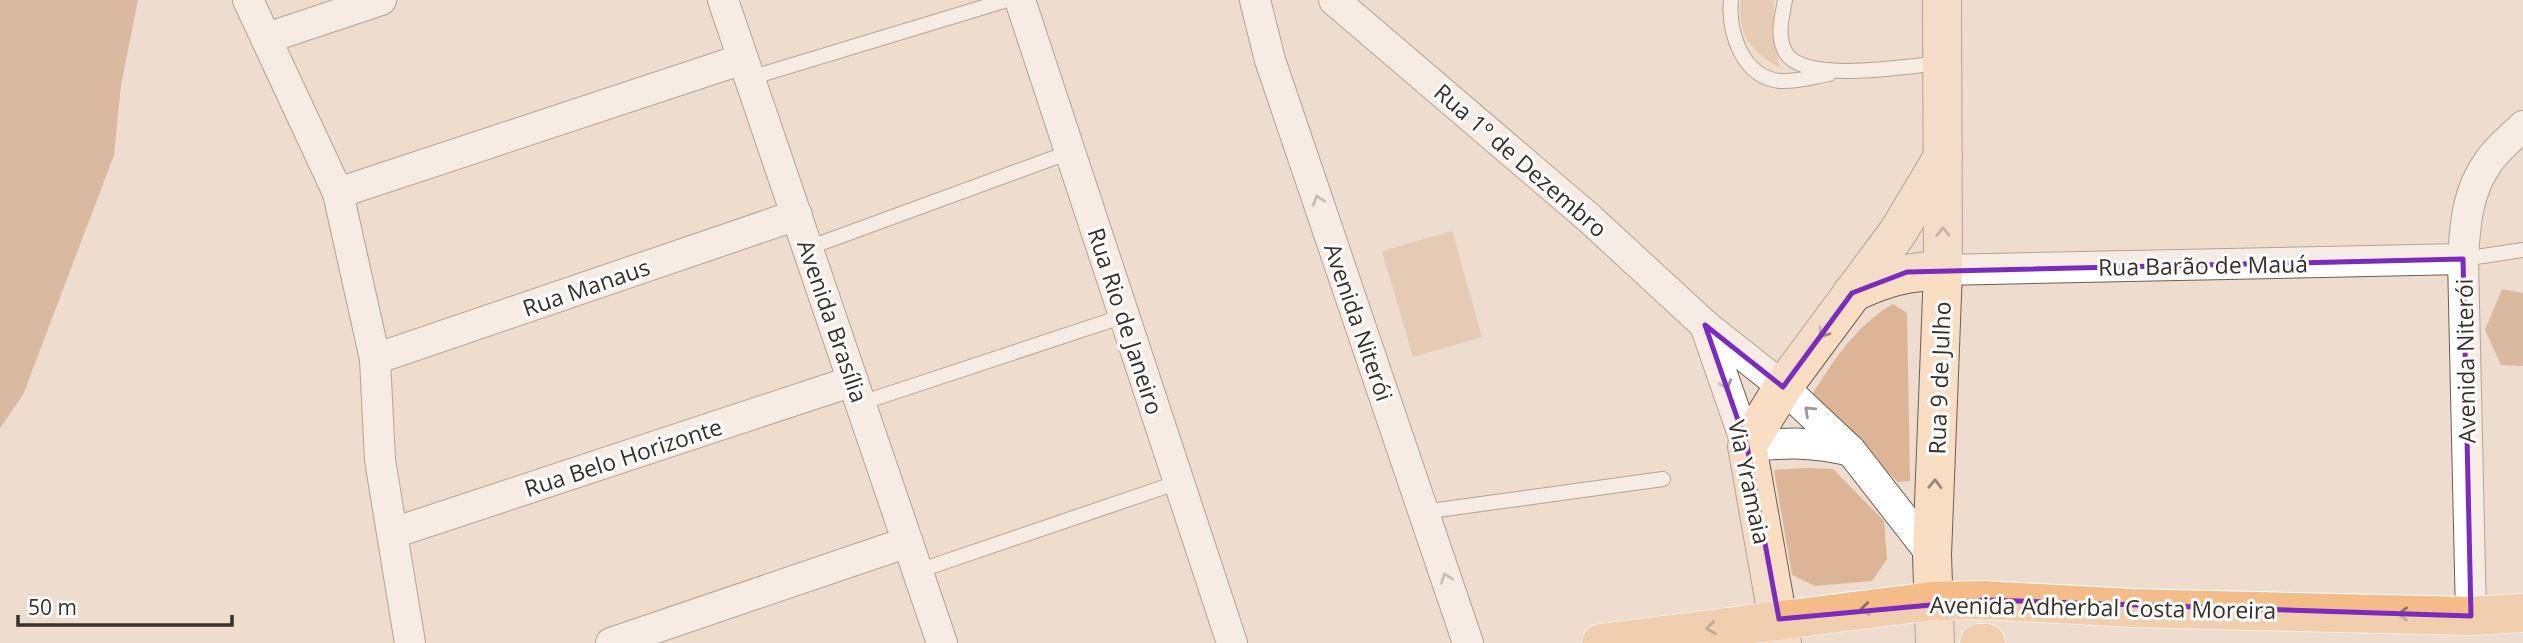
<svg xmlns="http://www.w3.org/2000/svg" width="2523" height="643" font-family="'Open Sans',sans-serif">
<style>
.green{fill:#dbb596}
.forest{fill:#bf8e66}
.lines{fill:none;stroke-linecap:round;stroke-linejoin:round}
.service-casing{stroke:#6d5e51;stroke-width:16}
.minor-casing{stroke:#6d5e51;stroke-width:32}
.secondary-casing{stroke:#6d5e51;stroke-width:40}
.primary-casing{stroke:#fff;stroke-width:40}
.service{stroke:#fff;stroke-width:14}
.minor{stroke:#fff;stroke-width:30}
.secondary{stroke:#f9dec3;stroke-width:38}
.primary{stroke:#f3bc88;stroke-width:38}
.oneway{stroke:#9b9895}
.oneway2{stroke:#988777}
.oneway3{stroke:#8c6f55}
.marked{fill:none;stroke:#7b2cbf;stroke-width:5;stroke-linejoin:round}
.labels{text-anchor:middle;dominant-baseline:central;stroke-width:6;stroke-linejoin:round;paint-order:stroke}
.street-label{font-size:23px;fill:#37302b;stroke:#fff}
</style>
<rect width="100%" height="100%" fill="#eedcce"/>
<g class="green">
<path d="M1741,0H1774V43L1780,68C1751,51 1737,36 1741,0Z"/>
<polygon points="1452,231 1482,337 1413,357 1382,251"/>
<path d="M1893,304L1907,313L1910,481L1898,482L1810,398C1833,361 1855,326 1893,304Z"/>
<polygon points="1804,468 1833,469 1884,521 1887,559 1872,581 1815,586 1792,575 1774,470"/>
</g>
<g class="forest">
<polygon points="0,0 138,0 121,85 114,155 23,395 0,428"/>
<polygon points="2502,289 2523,293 2523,366 2501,365 2485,330"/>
</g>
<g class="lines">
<defs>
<g id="service">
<path d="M1731,0C1728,32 1742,77 1780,81C1796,82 1813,77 1829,74"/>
<path d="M1785,0C1782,18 1776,37 1786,53C1805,84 1908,66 1940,63"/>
<polyline points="750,78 1007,0"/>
<polyline points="808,248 1070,152"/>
<polyline points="2463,259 2523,250"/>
<polyline points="861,403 1124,316"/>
<polyline points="1423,512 1663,479"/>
<polyline points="918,571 1179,482"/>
</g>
<g id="minor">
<polyline points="248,0 338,193 375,359 380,460 410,643"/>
<polyline points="723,0 942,643"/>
<polyline points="1020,0 1232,643"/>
<polyline points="1255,0 1270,60 1468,643"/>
<polyline points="1334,0 1589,218 1705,325 1783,387 1851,451 1932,555"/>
<polyline points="267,38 381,0"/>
<polyline points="338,193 743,59"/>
<polyline points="1943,270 2463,259"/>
<path d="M1705,325L1747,446C1787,443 1812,441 1851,451"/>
<polyline points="375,359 797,215"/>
<polyline points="393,533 853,381"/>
<path d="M2471,616L2463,259C2465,224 2467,191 2489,161C2498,148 2512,137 2523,126"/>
<polyline points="611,643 908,542"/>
</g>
<g id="secondary">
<path d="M1852,293C1885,277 1906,272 1943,270"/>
<polyline points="1782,643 1747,446 1783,387 1898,232 1943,157"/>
<polyline points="1935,643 1932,555 1943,270 1942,0"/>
</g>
<g id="primary">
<polyline points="1601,643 1932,601 1985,600 2132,608 2471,616 2523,613"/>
<polyline points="1979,643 1986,643"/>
</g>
</defs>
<use href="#service" class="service-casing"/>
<use href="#minor" class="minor-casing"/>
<use href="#secondary" class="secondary-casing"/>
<use href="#primary" class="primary-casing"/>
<use href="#service" class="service"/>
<use href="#minor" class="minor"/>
<use href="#secondary" class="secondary"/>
<use href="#primary" class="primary"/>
</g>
<defs><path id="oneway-chevron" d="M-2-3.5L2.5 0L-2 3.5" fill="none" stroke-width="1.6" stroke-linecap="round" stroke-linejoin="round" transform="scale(1.75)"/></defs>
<g class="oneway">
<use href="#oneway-chevron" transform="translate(1318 200) rotate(-109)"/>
<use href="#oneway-chevron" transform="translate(1726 385) rotate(71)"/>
<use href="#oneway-chevron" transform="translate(1809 411) rotate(-137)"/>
<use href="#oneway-chevron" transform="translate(1446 578) rotate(-109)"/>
</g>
<g class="oneway2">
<use href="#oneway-chevron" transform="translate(1943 232) rotate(-90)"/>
<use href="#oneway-chevron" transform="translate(1823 333) rotate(126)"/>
<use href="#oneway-chevron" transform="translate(1935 484) rotate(-88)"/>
</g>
<g class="oneway3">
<use href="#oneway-chevron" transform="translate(1865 609) rotate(173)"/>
<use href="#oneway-chevron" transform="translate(2403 614) rotate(-179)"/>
<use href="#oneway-chevron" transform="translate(1711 628) rotate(172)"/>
</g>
<path d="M0 0H2523V643H0ZM2463,259L2471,616L1985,600L1779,619L1747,446L1705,325L1783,387L1852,293L1907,272Z" fill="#eedcce" fill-opacity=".55" fill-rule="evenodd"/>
<path class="marked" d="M2463,259L2471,616L1985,600L1779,619L1747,446L1705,325L1783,387L1852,293L1907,272Z"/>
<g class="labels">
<g class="street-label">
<text transform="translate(1521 160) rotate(41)">Rua 1º de Dezembro</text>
<text transform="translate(2203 265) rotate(-1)">Rua Barão de Mauá</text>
<text transform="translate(586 287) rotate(-19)">Rua Manaus</text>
<text transform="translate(833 321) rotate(71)">Avenida Brasília</text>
<text transform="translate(1126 321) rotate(72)">Rua Rio de Janeiro</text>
<text transform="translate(1359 322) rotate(71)">Avenida Niterói</text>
<text transform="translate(2465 361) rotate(-91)">Avenida Niterói</text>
<text transform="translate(1939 378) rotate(-88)">Rua 9 de Julho</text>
<text transform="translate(623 457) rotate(-18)">Rua Belo Horizonte</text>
<text transform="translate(1750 482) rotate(78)">Via Yramaia</text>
<text transform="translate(2103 607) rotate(1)">Avenida Adherbal Costa Moreira</text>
</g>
</g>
<path d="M18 615v10h214v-10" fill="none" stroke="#37302b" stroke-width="3.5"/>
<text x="28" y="615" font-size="21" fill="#37302b" stroke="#ffffff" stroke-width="5" paint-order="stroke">50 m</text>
</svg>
